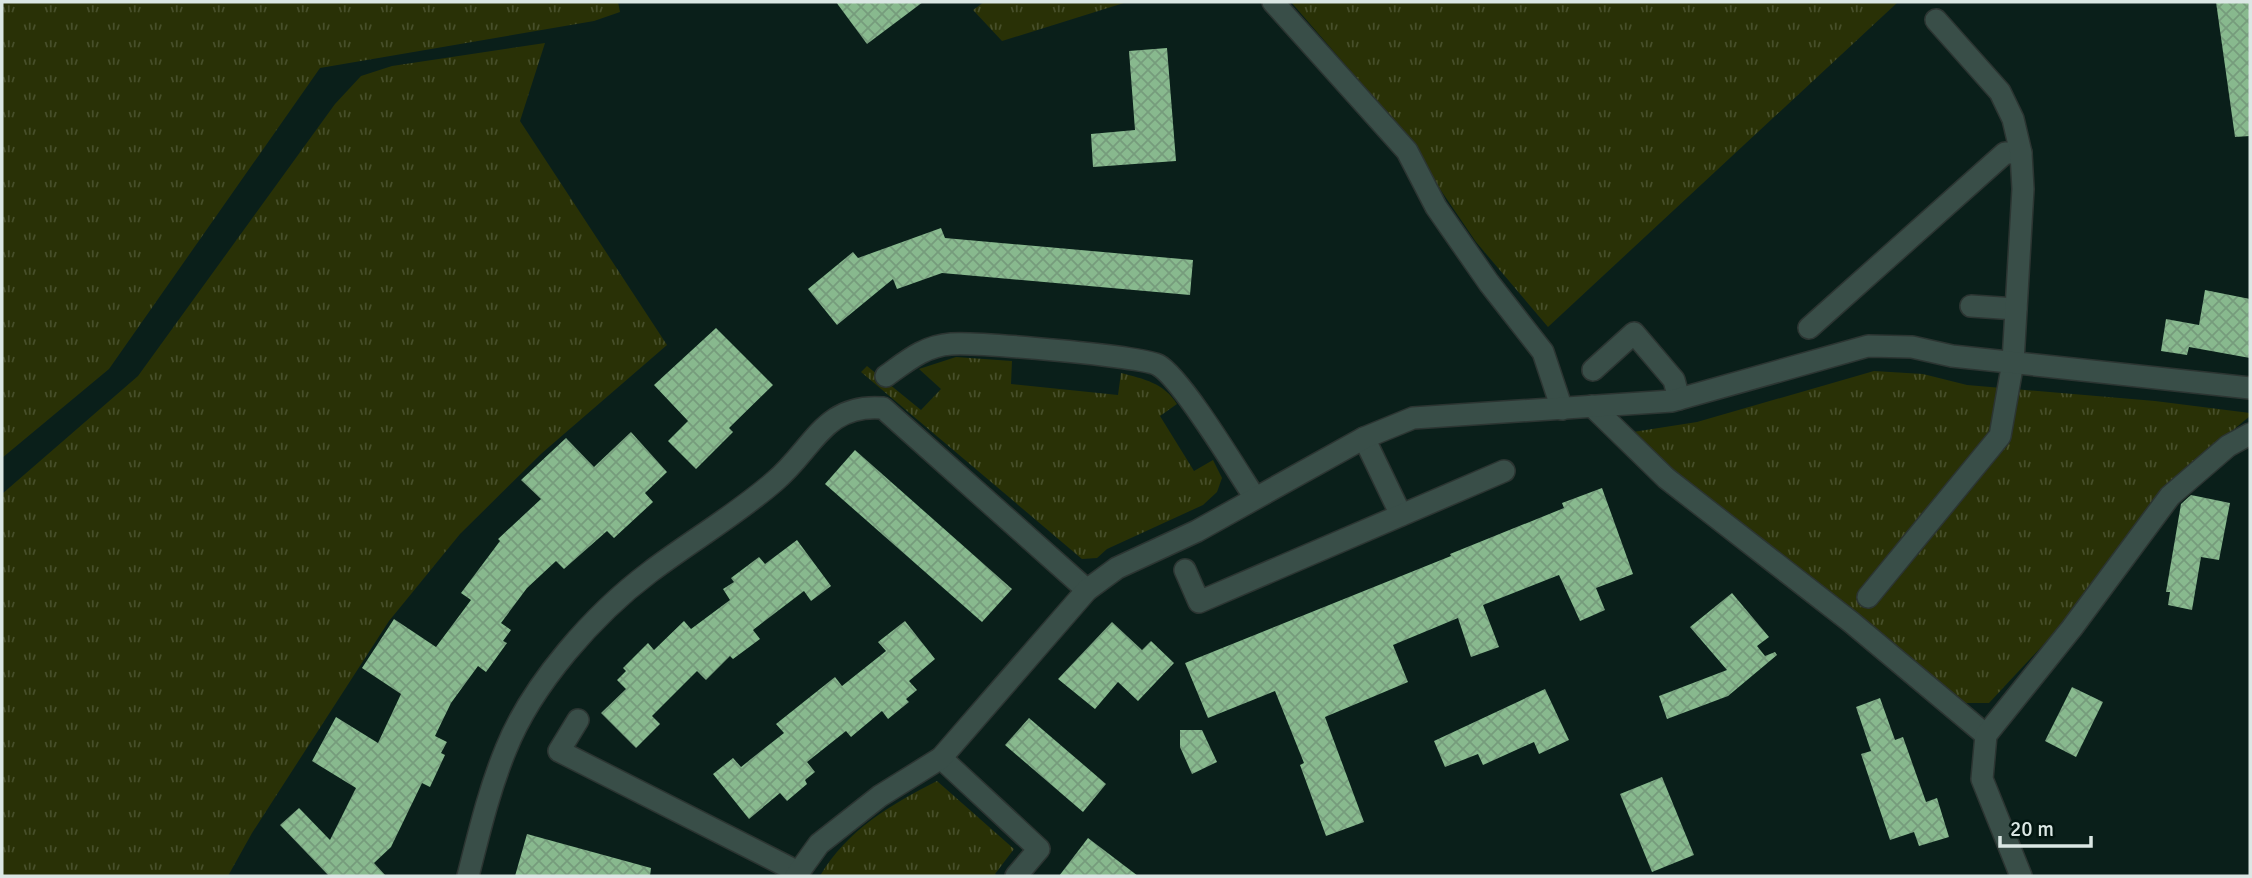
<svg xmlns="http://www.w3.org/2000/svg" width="2252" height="878" font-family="Signika,sans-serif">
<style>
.grass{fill:url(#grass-tufts)}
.building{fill:url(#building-cross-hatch)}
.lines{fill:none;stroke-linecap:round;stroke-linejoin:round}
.street-casing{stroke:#2c3532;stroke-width:24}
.street{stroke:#394e48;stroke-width:21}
</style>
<defs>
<pattern id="grass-tufts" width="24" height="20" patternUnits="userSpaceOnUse" patternTransform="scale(1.75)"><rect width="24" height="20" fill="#293106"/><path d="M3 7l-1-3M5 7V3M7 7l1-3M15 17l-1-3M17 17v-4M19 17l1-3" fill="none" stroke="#474f2a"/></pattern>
<pattern id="building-cross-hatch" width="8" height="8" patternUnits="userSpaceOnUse" patternTransform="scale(1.75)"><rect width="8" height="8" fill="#88b98e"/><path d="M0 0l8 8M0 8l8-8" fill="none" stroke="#769c7c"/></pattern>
</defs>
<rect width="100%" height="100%" fill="#0a1f1a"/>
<g class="grass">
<polygon points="2,2 618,2 620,12 594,21 320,68 109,369 2,458"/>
<polygon points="984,2 1127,2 1002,41 973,10"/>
<polygon points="1291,2 1898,2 1548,327 1476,242 1393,120"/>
<polygon points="545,43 520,121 667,345 542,453 460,534 389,621 252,833 228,876 2,876 2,494 138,376 335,104 361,76 392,66"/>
<path d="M956,357L1012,361L1011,384L1118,395L1121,373C1144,379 1164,383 1177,404L1160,416L1194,471L1213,460L1222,478L1217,492L1203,505L1107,549L1097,558L1082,559L861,372L867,366L921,410L941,389L919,369Z"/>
<polygon points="1874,371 1923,374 1967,385 2155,401 2250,413 2250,416 2168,484 2058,629 1989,703 1965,703 1651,453 1633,432 1697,422"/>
<path d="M937,781L1014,849L995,874L997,876H820C847,830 890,805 937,781Z"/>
</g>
<g class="building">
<polygon points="836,2 923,2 867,44"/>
<polygon points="2216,2 2250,2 2250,136 2235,137"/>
<polygon points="1167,48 1176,161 1093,167 1091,134 1135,130 1129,51"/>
<polygon points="941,228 945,238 1193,260 1190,295 942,273 897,289 893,279 837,325 808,289 853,252 858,258"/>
<polygon points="2205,290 2250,299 2250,358 2189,347 2187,355 2161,351 2166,319 2199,325"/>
<polygon points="716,328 773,385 729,428 733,432 696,469 668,441 688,421 654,385"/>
<polygon points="631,432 667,472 645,493 653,502 614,538 607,531 564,569 556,561 527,588 501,623 511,630 503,641 507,643 486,672 478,666 451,703 435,736 447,742 441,753 445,755 430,787 422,783 391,847 374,863 386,876 329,876 280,825 299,808 330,840 356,788 312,761 336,717 378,743 401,694 362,668 394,619 436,647 471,600 461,593 500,541 498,539 541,499 521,480 566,438 594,467"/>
<polygon points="855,450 1012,589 982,622 825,484"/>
<polygon points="1602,488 1633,574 1596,588 1605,610 1580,621 1559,575 1483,605 1499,647 1471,657 1458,618 1393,645 1408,682 1325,717 1364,822 1326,836 1300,765 1304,763 1275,691 1208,718 1185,663 1451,556 1450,554 1564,508 1562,503"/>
<polygon points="2191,495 2230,503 2219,560 2201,557 2192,610 2168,605 2170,592 2166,592 2181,504"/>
<polygon points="797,540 831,586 811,601 804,591 753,630 760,639 733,659 730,656 706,680 697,671 652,716 660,724 636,748 601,713 626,689 617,680 626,671 623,668 648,643 654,650 684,621 691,629 730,600 723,589 734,582 731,578 759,557 765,564"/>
<polygon points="1732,593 1769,637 1757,646 1765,656 1775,652 1777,655 1728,696 1667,719 1659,696 1727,670 1690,627"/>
<polygon points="905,621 935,659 909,681 917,690 906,699 909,702 888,719 882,711 851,737 846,731 807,762 815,772 805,780 807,784 787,801 780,793 749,819 713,774 733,758 741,767 761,751 784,733 776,724 835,677 842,686 886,651 878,642"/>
<polygon points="1112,622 1142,650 1151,641 1174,663 1138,701 1118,682 1095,709 1058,679"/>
<polygon points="2072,687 2103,702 2076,757 2045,741"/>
<polygon points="1545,689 1569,740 1539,754 1534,742 1483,765 1478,754 1445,767 1434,741"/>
<polygon points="1880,698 1895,740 1903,737 1926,802 1937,798 1949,837 1919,846 1914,832 1890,840 1861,754 1871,751 1856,707"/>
<polygon points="1029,718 1106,784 1083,812 1005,745"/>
<polygon points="1180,730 1202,730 1217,762 1192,774 1180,747"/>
<polygon points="1662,777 1694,855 1652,872 1620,794"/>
<polygon points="527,834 651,868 650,876 515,876"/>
<polygon points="1088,838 1138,876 1059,876"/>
</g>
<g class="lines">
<defs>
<g id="street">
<polyline points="1273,2 1407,151 1436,207 1489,283 1543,352 1562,409"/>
<polyline points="1971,306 2016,309"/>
<polyline points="1809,328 2005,153 2021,153"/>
<polyline points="1593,370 1634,333 1674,380 1679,399"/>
<path d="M886,376C907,361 924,346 951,344C975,342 1143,356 1158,365C1181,377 1238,472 1255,498"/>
<polyline points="1592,406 1666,478 1851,622 1986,735"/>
<polyline points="1364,438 1401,515"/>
<polyline points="1185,570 1199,602 1504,471"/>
<polyline points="1868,597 2000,436 2013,362 2023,189 2021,153 2013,119 2000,92 1936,20"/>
<polyline points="578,720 559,751 798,872"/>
<polyline points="941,758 1039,849 1016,876"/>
<path d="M468,876C479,833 489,790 506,749C532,684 594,614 650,572C691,541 736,515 775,481C814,448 824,403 883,408L1087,590"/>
<polyline points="796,876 819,844 880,796 941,758 1087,590 1117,568 1197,531 1364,438 1413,418 1672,401 1868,346 1912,347 1952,356 2250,388"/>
<polyline points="2021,876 1982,779 1986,735 2072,628 2170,496 2228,446 2250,434"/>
</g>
</defs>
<use href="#street" class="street-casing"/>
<use href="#street" class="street"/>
</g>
<rect width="2252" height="878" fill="none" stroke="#dbe7e4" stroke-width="7"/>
<path d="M2000 836v10h91v-10" fill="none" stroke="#dbe7e4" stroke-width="3.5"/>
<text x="2010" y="836" font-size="21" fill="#dbe7e4" stroke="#031611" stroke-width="5" paint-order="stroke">20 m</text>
</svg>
